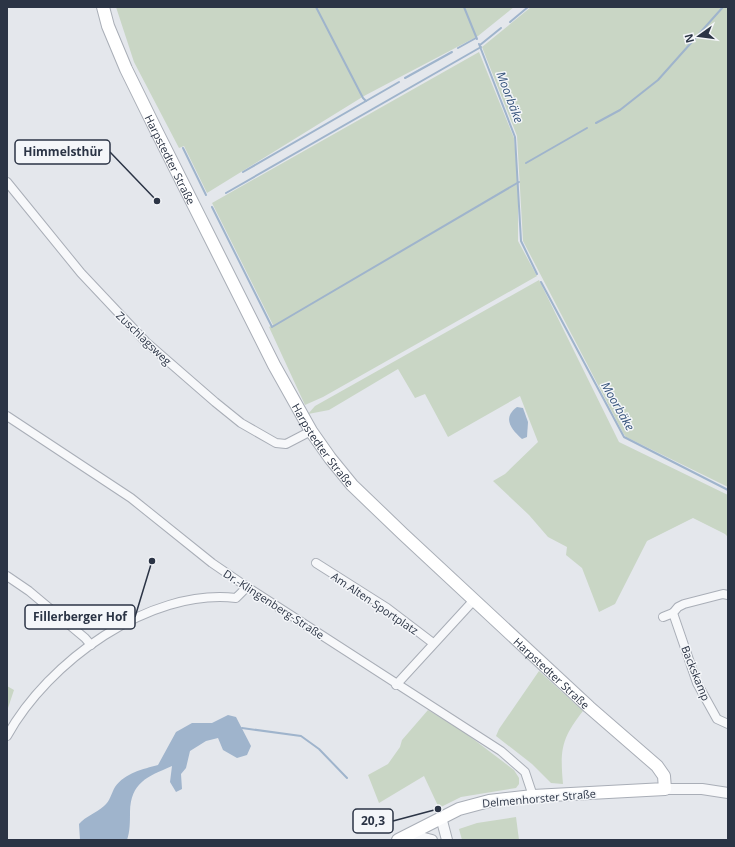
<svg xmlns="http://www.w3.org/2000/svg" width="735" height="847" font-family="'Open Sans',sans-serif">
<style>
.green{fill:#c9d6c5}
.water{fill:#9fb4cc}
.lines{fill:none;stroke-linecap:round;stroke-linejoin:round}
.stream{stroke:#9fb4cc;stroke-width:2}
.minor-casing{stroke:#a9aeb7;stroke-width:10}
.tertiary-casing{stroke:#a9aeb7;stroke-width:12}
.secondary-casing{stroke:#a9aeb7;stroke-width:14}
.minor{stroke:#f7f8fa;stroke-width:8}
.tertiary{stroke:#f7f8fa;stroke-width:10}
.secondary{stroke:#fff;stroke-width:12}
.labels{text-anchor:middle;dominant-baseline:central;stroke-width:3;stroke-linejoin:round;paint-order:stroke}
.street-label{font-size:11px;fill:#2b3445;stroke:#f4f6f9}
.water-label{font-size:12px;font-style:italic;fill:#34527a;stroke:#f4f6f9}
.leader{fill:none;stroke:#2b3445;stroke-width:1.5}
.callout-dot{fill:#2b3445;stroke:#f4f6f9;stroke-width:1.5}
.callout{fill:#f4f6f9;stroke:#2b3445;stroke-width:1.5}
.callout-label{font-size:12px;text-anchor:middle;font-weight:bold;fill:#2b3445}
</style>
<rect width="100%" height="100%" fill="#e4e7ec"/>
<g class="green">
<polygon points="116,7 514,7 478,36 364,96 207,193 184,146 179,148 134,62"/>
<polygon points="531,7 728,7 728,487 626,437 623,433 523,241 517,136 482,47"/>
<polygon points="479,52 514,138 518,181 518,241 537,276 323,397 305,405 269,327 273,325 212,203"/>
<polygon points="539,280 619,442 728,495 728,537 725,534 693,518 647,541 615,604 599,612 582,568 566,555 567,547 548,537 529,515 493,481 505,474 538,442 520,396 448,437 425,394 415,398 398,369 329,410 308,414 315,406"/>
<path d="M539,671L583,711C561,739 560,750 563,784L551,783L532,764L496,736L499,729Z"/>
<polygon points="7,686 14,690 7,711"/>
<polygon points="428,710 464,732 514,770 519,778 519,784 516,788 461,797 439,808 424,776 379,803 368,775 388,764 400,747 402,740"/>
<polygon points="516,817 519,840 462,840 459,829 477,823"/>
</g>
<g class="water">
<path d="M517,407L523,408L528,422L527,437L522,439C511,429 502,418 517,407Z"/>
<path d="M228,715L236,717L251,746L247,755L237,758L223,750L218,738L206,741L190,751L186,768L181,774L182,789L176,792L170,782L172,766C147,777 131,782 130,812C130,821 130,832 127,840H80L79,824C86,816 96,813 104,806C110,801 111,794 115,787C125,773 143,769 158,765L176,732L192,723H212Z"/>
</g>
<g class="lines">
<g class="stream">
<polyline points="316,7 363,98 366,101"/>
<polyline points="464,7 477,39"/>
<polyline points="510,22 528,7"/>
<polyline points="479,44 515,137 521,241 537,274"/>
<polyline points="480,45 501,28"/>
<polyline points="458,48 476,38"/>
<polyline points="405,78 452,52"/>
<polyline points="596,123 620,110 658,80 723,7"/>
<polyline points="183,148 206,195"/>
<polyline points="526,163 587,128"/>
<polyline points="243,172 399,82"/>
<polyline points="226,193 481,47"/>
<polyline points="212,207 272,327 519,182"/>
<polyline points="541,282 624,437 728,490"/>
<polyline points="242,728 301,736 319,749 347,778"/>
</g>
<defs>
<g id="minor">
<polyline points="7,182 81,273 146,342 215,402 241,423 276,443 286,444 311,431"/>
<polyline points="7,416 131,498 212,563 247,587 501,751 525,772 533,796"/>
<polyline points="316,563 387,608 433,643"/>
<polyline points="7,576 29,591 85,638 91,645"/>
<polyline points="728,595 723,594 684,604 678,607 673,613 697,683 717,719 728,724"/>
<polyline points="663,617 673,613"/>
<polyline points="396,685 474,600"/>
<path d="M7,736C48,662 149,588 236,598L247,587"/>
</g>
<g id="tertiary">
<polyline points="665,789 702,789 728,793"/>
<polyline points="441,817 447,840"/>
<polyline points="409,834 432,840"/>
</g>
<g id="secondary">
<path id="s1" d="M103,7L108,26L126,69L156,130L274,365L311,431L330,458L352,485L403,534L589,707L657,766L664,776L665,789L533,796L489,801L459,809L398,840"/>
</g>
</defs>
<use href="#minor" class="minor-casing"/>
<use href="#tertiary" class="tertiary-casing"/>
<use href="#secondary" class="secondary-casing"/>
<use href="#minor" class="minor"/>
<use href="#tertiary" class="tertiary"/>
<use href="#secondary" class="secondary"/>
</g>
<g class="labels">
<g class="street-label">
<text stroke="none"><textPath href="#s1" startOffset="167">Harpstedter Straße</textPath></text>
<text transform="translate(144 338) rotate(44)">Zuschlagsweg</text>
<text stroke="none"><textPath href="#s1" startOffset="491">Harpstedter Straße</textPath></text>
<text transform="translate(375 603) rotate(34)">Am Alten Sportplatz</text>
<text transform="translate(274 604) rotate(33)">Dr.-Klingenberg-Straße</text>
<text stroke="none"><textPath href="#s1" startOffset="815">Harpstedter Straße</textPath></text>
<text transform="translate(696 673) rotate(68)">Backskamp</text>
<text transform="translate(539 798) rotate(-5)">Delmenhorster Straße</text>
</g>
<g class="water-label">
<text transform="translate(510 97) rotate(69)">Moorbäke</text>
<text transform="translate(618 406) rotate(60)">Moorbäke</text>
</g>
</g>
<path class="leader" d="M157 201L110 152M152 561L135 617M438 809L393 821"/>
<g class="callout-dot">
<circle cx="157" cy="201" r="4"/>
<circle cx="152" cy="561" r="4"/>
<circle cx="438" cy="809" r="4"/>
</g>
<g class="callout">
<rect x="15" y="140" width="95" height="24" rx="4"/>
<rect x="25" y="605" width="110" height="24" rx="4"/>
<rect x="353" y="809" width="40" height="24" rx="4"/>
</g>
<g class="callout-label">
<text x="63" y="156">Himmelsthür</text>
<text x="80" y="621">Fillerberger Hof</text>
<text x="373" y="825">20,3</text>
</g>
<rect width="735" height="847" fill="none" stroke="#2b3445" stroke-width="16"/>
<g transform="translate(699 36) rotate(256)" stroke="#f4f6f9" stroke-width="3" paint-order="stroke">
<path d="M0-3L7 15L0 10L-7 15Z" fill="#2b3445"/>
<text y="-6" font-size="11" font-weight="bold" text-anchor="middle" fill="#2b3445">N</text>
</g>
</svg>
